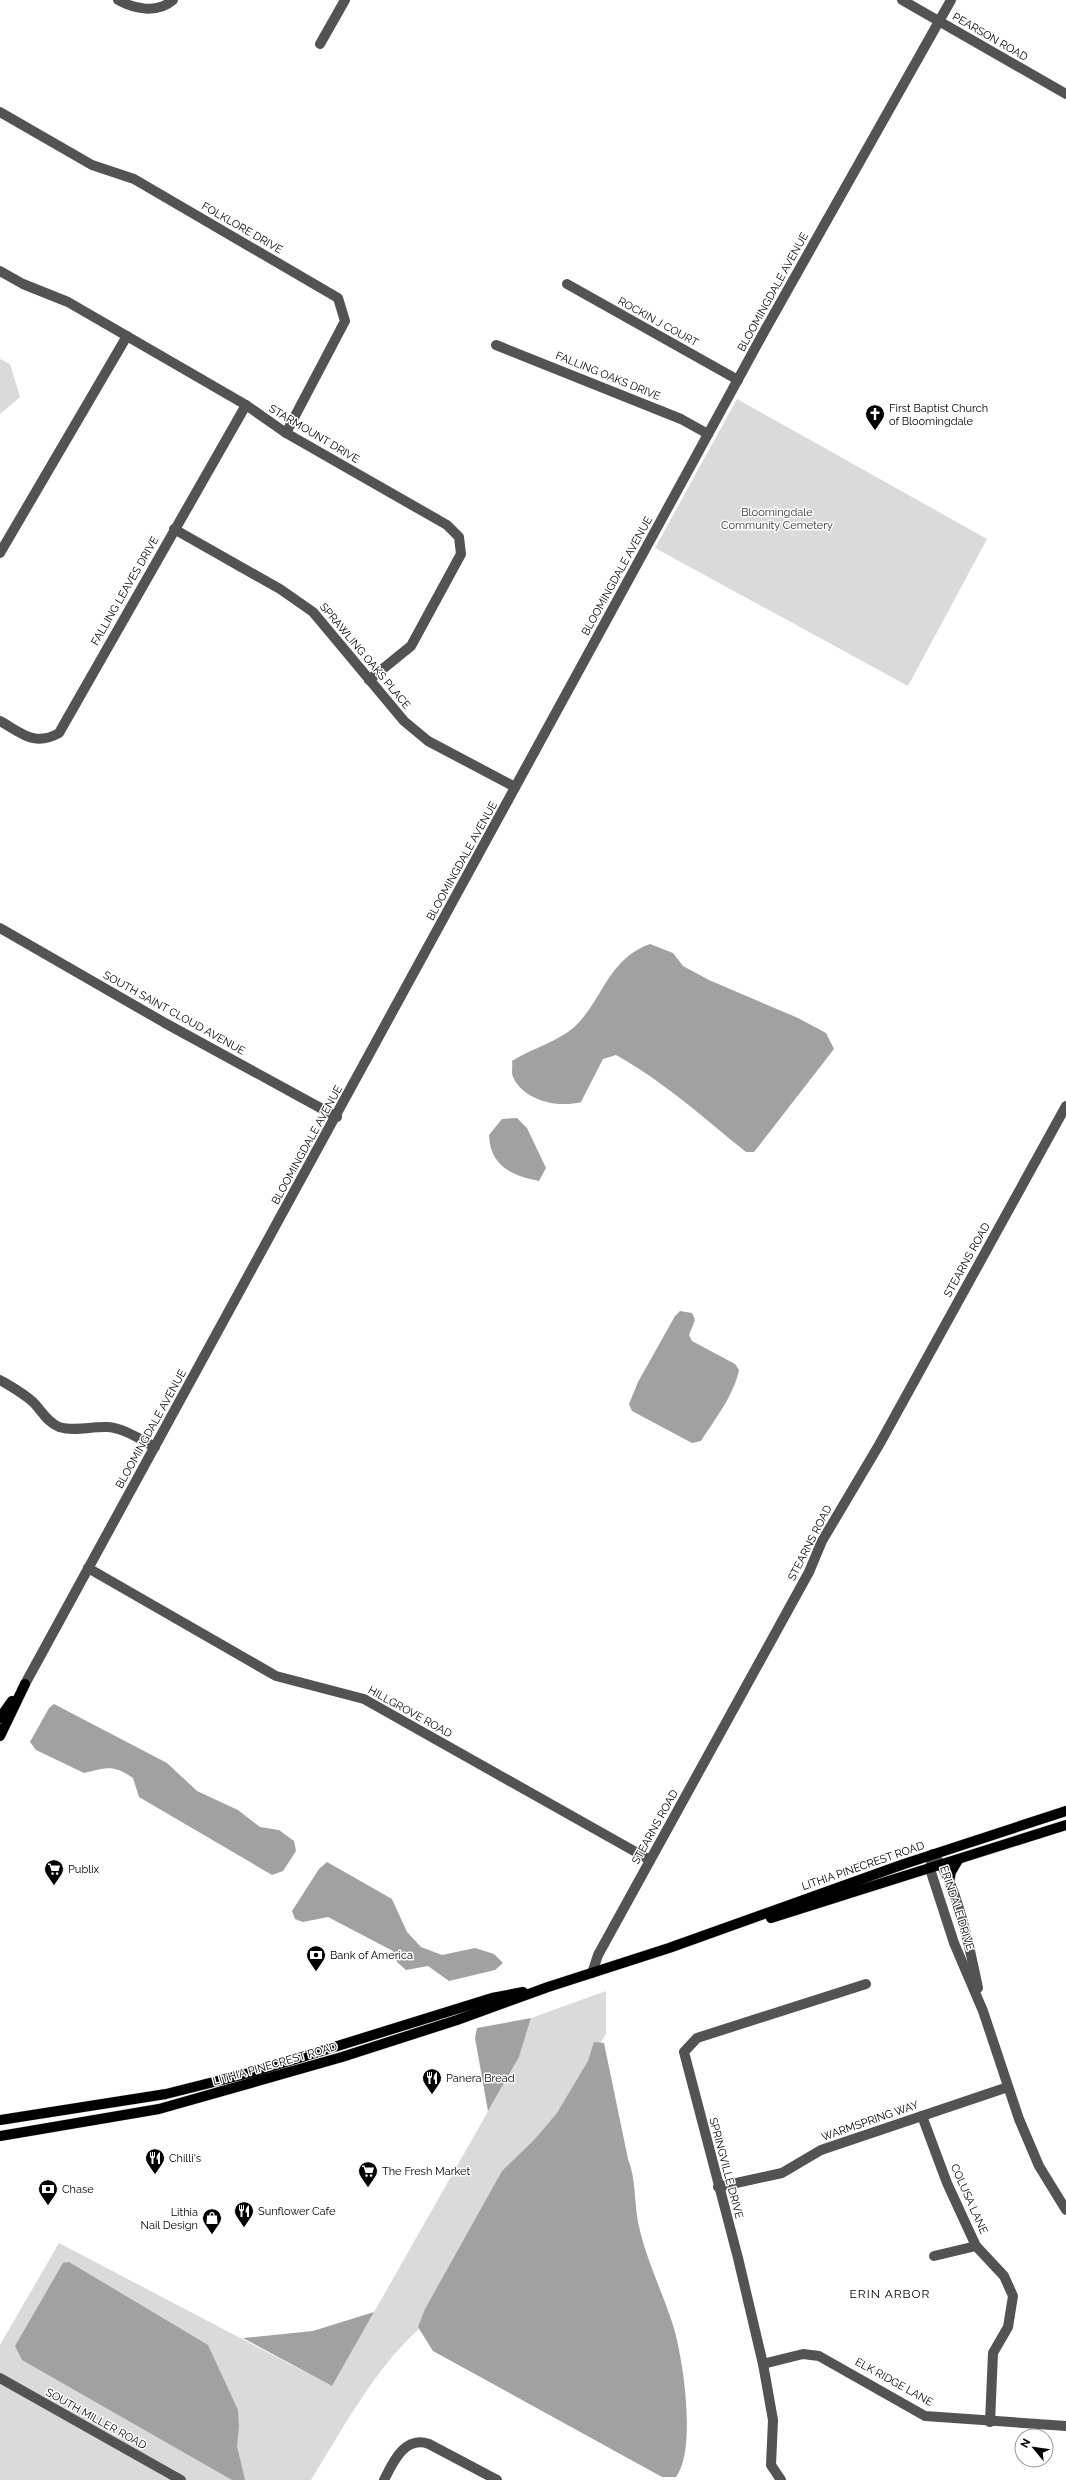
<svg xmlns="http://www.w3.org/2000/svg" width="1066" height="2480" font-family="Raleway,sans-serif">
<style>
.green{fill:#dadada}
.water{fill:#a1a1a1}
.lines{fill:none;stroke-linecap:round;stroke-linejoin:round}
.major-casing{stroke:#dbdbdb;stroke-width:11}
.minor{stroke:#535353;stroke-width:10}
.major{stroke:#000;stroke-width:10}
.labels{text-anchor:middle;dominant-baseline:central;stroke-width:3;stroke-linejoin:round;paint-order:stroke}
.street-label{font-size:11px;fill:#000;stroke:#fff}
.poi-label{font-size:11px;fill:#000;stroke:#fff;text-anchor:start}
.park-label{font-size:11px;fill:#313131;stroke:#fff}
.neighbourhood-label{font-size:12px;letter-spacing:1px;fill:#000;stroke:#fff}
</style>
<rect width="100%" height="100%" fill="#fff"/>
<g class="green">
<polygon points="0,359 10,364 20,397 0,414"/>
<polygon points="737,399 987,539 908,686 655,548"/>
<path d="M606,1991V2034L557,2115L421,2327C374,2369 344,2427 311,2480H0V2345L59,2243L332,2386L519,2057L531,2018Z"/>
</g>
<g class="water">
<path d="M650,944L673,953L683,966L709,980L798,1018L826,1033L834,1049L754,1152H746C704,1118 663,1081 616,1055L603,1059L581,1102C558,1108 524,1101 513,1077C511,1072 513,1066 512,1061C534,1047 565,1040 581,1020C605,992 611,958 650,944Z"/>
<path d="M517,1118L527,1128L546,1168L539,1181C512,1176 490,1166 489,1135L502,1119Z"/>
<path d="M680,1311L692,1313L695,1320L689,1335L692,1341L735,1364L739,1370C734,1395 715,1419 701,1441L692,1443L632,1411L629,1404L638,1382L675,1316Z"/>
<path d="M54,1704L167,1763L197,1791L238,1810L260,1827L279,1830L294,1841L296,1851L283,1871L272,1875L139,1797L133,1778C112,1764 107,1768 84,1773L36,1750L30,1742L49,1708Z"/>
<polygon points="327,1862 392,1899 407,1932 421,1947 442,1955 475,1948 494,1954 503,1963 495,1970 449,1981 428,1966 406,1970 397,1962 393,1951 328,1917 303,1922 295,1919 292,1911 319,1869"/>
<polygon points="531,2018 519,2057 488,2111 475,2038 477,2028"/>
<path d="M594,2042L604,2043L628,2159C636,2179 634,2201 638,2222C645,2257 662,2291 673,2325C683,2357 697,2449 676,2477H662L433,2351L418,2327L425,2309L502,2171L535,2139L557,2113L588,2061Z"/>
<polygon points="69,2262 208,2345 238,2410 239,2426 237,2446 245,2480 232,2480 22,2360 15,2346 63,2263"/>
<polygon points="374,2312 332,2386 243,2338 313,2331"/>
</g>
<g class="lines">
<defs>
<g id="major">
<polyline points="0,1718 12,1701"/>
<polyline points="0,1736 25,1684"/>
<polyline points="949,1882 951,1872 958,1860"/>
<polyline points="771,1918 1066,1825"/>
<polyline points="0,2120 166,2094 257,2071 492,1998 523,1992"/>
<polyline points="0,2136 159,2109 342,2057 457,2020 548,1987 669,1948 904,1864 1066,1811"/>
</g>
</defs>
<use href="#major" class="major-casing"/>
<g class="minor">
<path d="M118,0C134,9 157,14 173,0"/>
<polyline points="902,0 1066,94"/>
<polyline points="320,44 345,0"/>
<polyline points="0,112 92,165 134,179 338,298 345,321 286,433"/>
<polyline points="0,271 23,284 68,302 246,405 286,433 447,525 459,537 461,554 411,646 369,680"/>
<polyline points="567,284 738,380"/>
<polyline points="496,345 681,419 708,434"/>
<polyline points="174,529 280,589 313,612 404,721 428,741 515,787"/>
<polyline points="0,553 127,336"/>
<path d="M0,721C22,733 34,747 59,733L246,405"/>
<polyline points="0,928 165,1023 337,1117"/>
<path d="M0,1380C12,1387 23,1393 33,1402C42,1411 47,1422 59,1427C76,1432 91,1426 108,1427C124,1428 141,1440 155,1447"/>
<polyline points="88,1568 276,1676 364,1699 650,1860"/>
<polyline points="25,1684 765,330 951,0"/>
<polyline points="933,1854 930,1869 954,1943 983,2011 1019,2119 1039,2166 1066,2210"/>
<path d="M936,1858C957,1883 971,1954 978,1988"/>
<polyline points="592,1973 598,1955 809,1572 822,1541 879,1445 1066,1106"/>
<polyline points="922,2116 947,2183 976,2246 1004,2276 1013,2296 1008,2327 993,2353 990,2422"/>
<polyline points="718,2187 782,2173 821,2150 1008,2087"/>
<polyline points="934,2256 976,2246"/>
<polyline points="763,2364 803,2354 819,2356 925,2416 1066,2426"/>
<polyline points="0,2378 181,2480"/>
<path d="M384,2480C393,2462 405,2435 429,2444L497,2480"/>
<polyline points="781,2480 771,2465 773,2420 763,2364 738,2258 684,2052 697,2038 866,1984"/>
</g>
<use href="#major" class="major"/>
</g>
<defs>
<symbol id="church-pin" viewBox="-11 -11 22 30"><path d="M0 17L-7.5 6A9.5 9.5 0 1 1 7.5 6Z" fill="#000" stroke="#fff"/><path d="M-1.2-6h2.4v3.5h3.3v2.4h-3.3V6h-2.4V-.1h-3.3v-2.4h3.3Z" fill="#fff"/></symbol>
<symbol id="supermarket-pin" viewBox="-11 -11 22 30"><path d="M0 17L-7.5 6A9.5 9.5 0 1 1 7.5 6Z" fill="#000" stroke="#fff"/><path d="M-6-5.5h2.5l.6 2H6L4.5 2H-2.5L-4.4-4H-6ZM-1.5 3.2a1.3 1.3 0 1 0 .1 0ZM3 3.2a1.3 1.3 0 1 0 .1 0Z" fill="#fff"/></symbol>
<symbol id="bank-pin" viewBox="-11 -11 22 30"><path d="M0 17L-7.5 6A9.5 9.5 0 1 1 7.5 6Z" fill="#000" stroke="#fff"/><path d="M-6-4H6V4H-6ZM0-2.3a2.3 2.3 0 1 0 0 4.6a2.3 2.3 0 1 0 0-4.6Z" fill="#fff"/></symbol>
<symbol id="restaurant-pin" viewBox="-11 -11 22 30"><path d="M0 17L-7.5 6A9.5 9.5 0 1 1 7.5 6Z" fill="#000" stroke="#fff"/><path d="M-5-6h1v4h1v-4h1v4h1v-4h1v5L-1.5 .5V6h-2V.5L-5-1ZM5-6V6H3V1.5H1.5Q1.5-4 5-6Z" fill="#fff"/></symbol>
<symbol id="shop-pin" viewBox="-11 -11 22 30"><path d="M0 17L-7.5 6A9.5 9.5 0 1 1 7.5 6Z" fill="#000" stroke="#fff"/><path d="M-5-2.5h2.3a2.7 3.5 0 0 1 5.4 0H5L5.5 6h-11ZM-1.5-2.5h3a1.5 2.3 0 0 0-3 0Z" fill="#fff"/></symbol>
</defs>
<g fill-rule="evenodd">
<use href="#church-pin" x="864" y="403" width="22" height="30"/>
<use href="#supermarket-pin" x="43" y="1858" width="22" height="30"/>
<use href="#bank-pin" x="305" y="1944" width="22" height="30"/>
<use href="#restaurant-pin" x="421" y="2067" width="22" height="30"/>
<use href="#restaurant-pin" x="144" y="2147" width="22" height="30"/>
<use href="#supermarket-pin" x="357" y="2160" width="22" height="30"/>
<use href="#bank-pin" x="37" y="2178" width="22" height="30"/>
<use href="#restaurant-pin" x="233" y="2200" width="22" height="30"/>
<use href="#shop-pin" x="201" y="2207" width="22" height="30"/>
</g>
<g class="labels">
<g class="street-label">
<text transform="translate(990 37) rotate(30)">PEARSON ROAD</text>
<text transform="translate(242 228) rotate(30)">FOLKLORE DRIVE</text>
<text transform="translate(773 292) rotate(-61)">BLOOMINGDALE AVENUE</text>
<text transform="translate(658 322) rotate(29)">ROCKIN J COURT</text>
<text transform="translate(608 376) rotate(22)">FALLING OAKS DRIVE</text>
<text transform="translate(314 434) rotate(31)">STARMOUNT DRIVE</text>
<text transform="translate(617 576) rotate(-61)">BLOOMINGDALE AVENUE</text>
<text transform="translate(125 591) rotate(-60)">FALLING LEAVES DRIVE</text>
<text transform="translate(365 656) rotate(50)">SPRAWLING OAKS PLACE</text>
<text transform="translate(462 861) rotate(-61)">BLOOMINGDALE AVENUE</text>
<text transform="translate(174 1013) rotate(29)">SOUTH SAINT CLOUD AVENUE</text>
<text transform="translate(307 1145) rotate(-61)">BLOOMINGDALE AVENUE</text>
<text transform="translate(967 1260) rotate(-61)">STEARNS ROAD</text>
<text transform="translate(151 1429) rotate(-61)">BLOOMINGDALE AVENUE</text>
<text transform="translate(810 1543) rotate(-63)">STEARNS ROAD</text>
<text transform="translate(410 1712) rotate(29)">HILLGROVE ROAD</text>
<text transform="translate(655 1827) rotate(-61)">STEARNS ROAD</text>
<text transform="translate(863 1866) rotate(-19)">LITHIA PINECREST ROAD</text>
<text transform="translate(957 1908) rotate(72)">ERINDALE DRIVE</text>
<text transform="translate(275 2064) rotate(-16)">LITHIA PINECREST ROAD</text>
<text transform="translate(870 2121) rotate(-19)">WARMSPRING WAY</text>
<text transform="translate(726 2168) rotate(75)">SPRINGVILLE DRIVE</text>
<text transform="translate(969 2199) rotate(66)">COLUSA LANE</text>
<text transform="translate(894 2382) rotate(29)">ELK RIDGE LANE</text>
<text transform="translate(96 2419) rotate(29)">SOUTH MILLER ROAD</text>
</g>
<g class="poi-label">
<text x="889" y="408">First Baptist Church<tspan x="889" dy="13">of Bloomingdale</tspan></text>
<text x="68" y="1869">Publix</text>
<text x="330" y="1955">Bank of America</text>
<text x="446" y="2078">Panera Bread</text>
<text x="169" y="2158">Chilli's</text>
<text x="382" y="2171">The Fresh Market</text>
<text x="62" y="2189">Chase</text>
<text x="258" y="2211">Sunflower Cafe</text>
<text x="198" y="2212" text-anchor="end">Lithia<tspan x="198" dy="13">Nail Design</tspan></text>
</g>
<g class="park-label">
<text x="777" y="512">Bloomingdale<tspan x="777" dy="13">Community Cemetery</tspan></text>
</g>
<g class="neighbourhood-label">
<text x="890" y="2294">ERIN ARBOR</text>
</g>
</g>
<g transform="translate(1034 2448) rotate(299)"><circle r="19" fill="#ffffff" stroke="#999999"/>
<path d="M0-3L7 15L0 10L-7 15Z" fill="#000000"/>
<text y="-6" font-size="11" font-weight="bold" text-anchor="middle" fill="#000000">N</text>
</g>
</svg>
